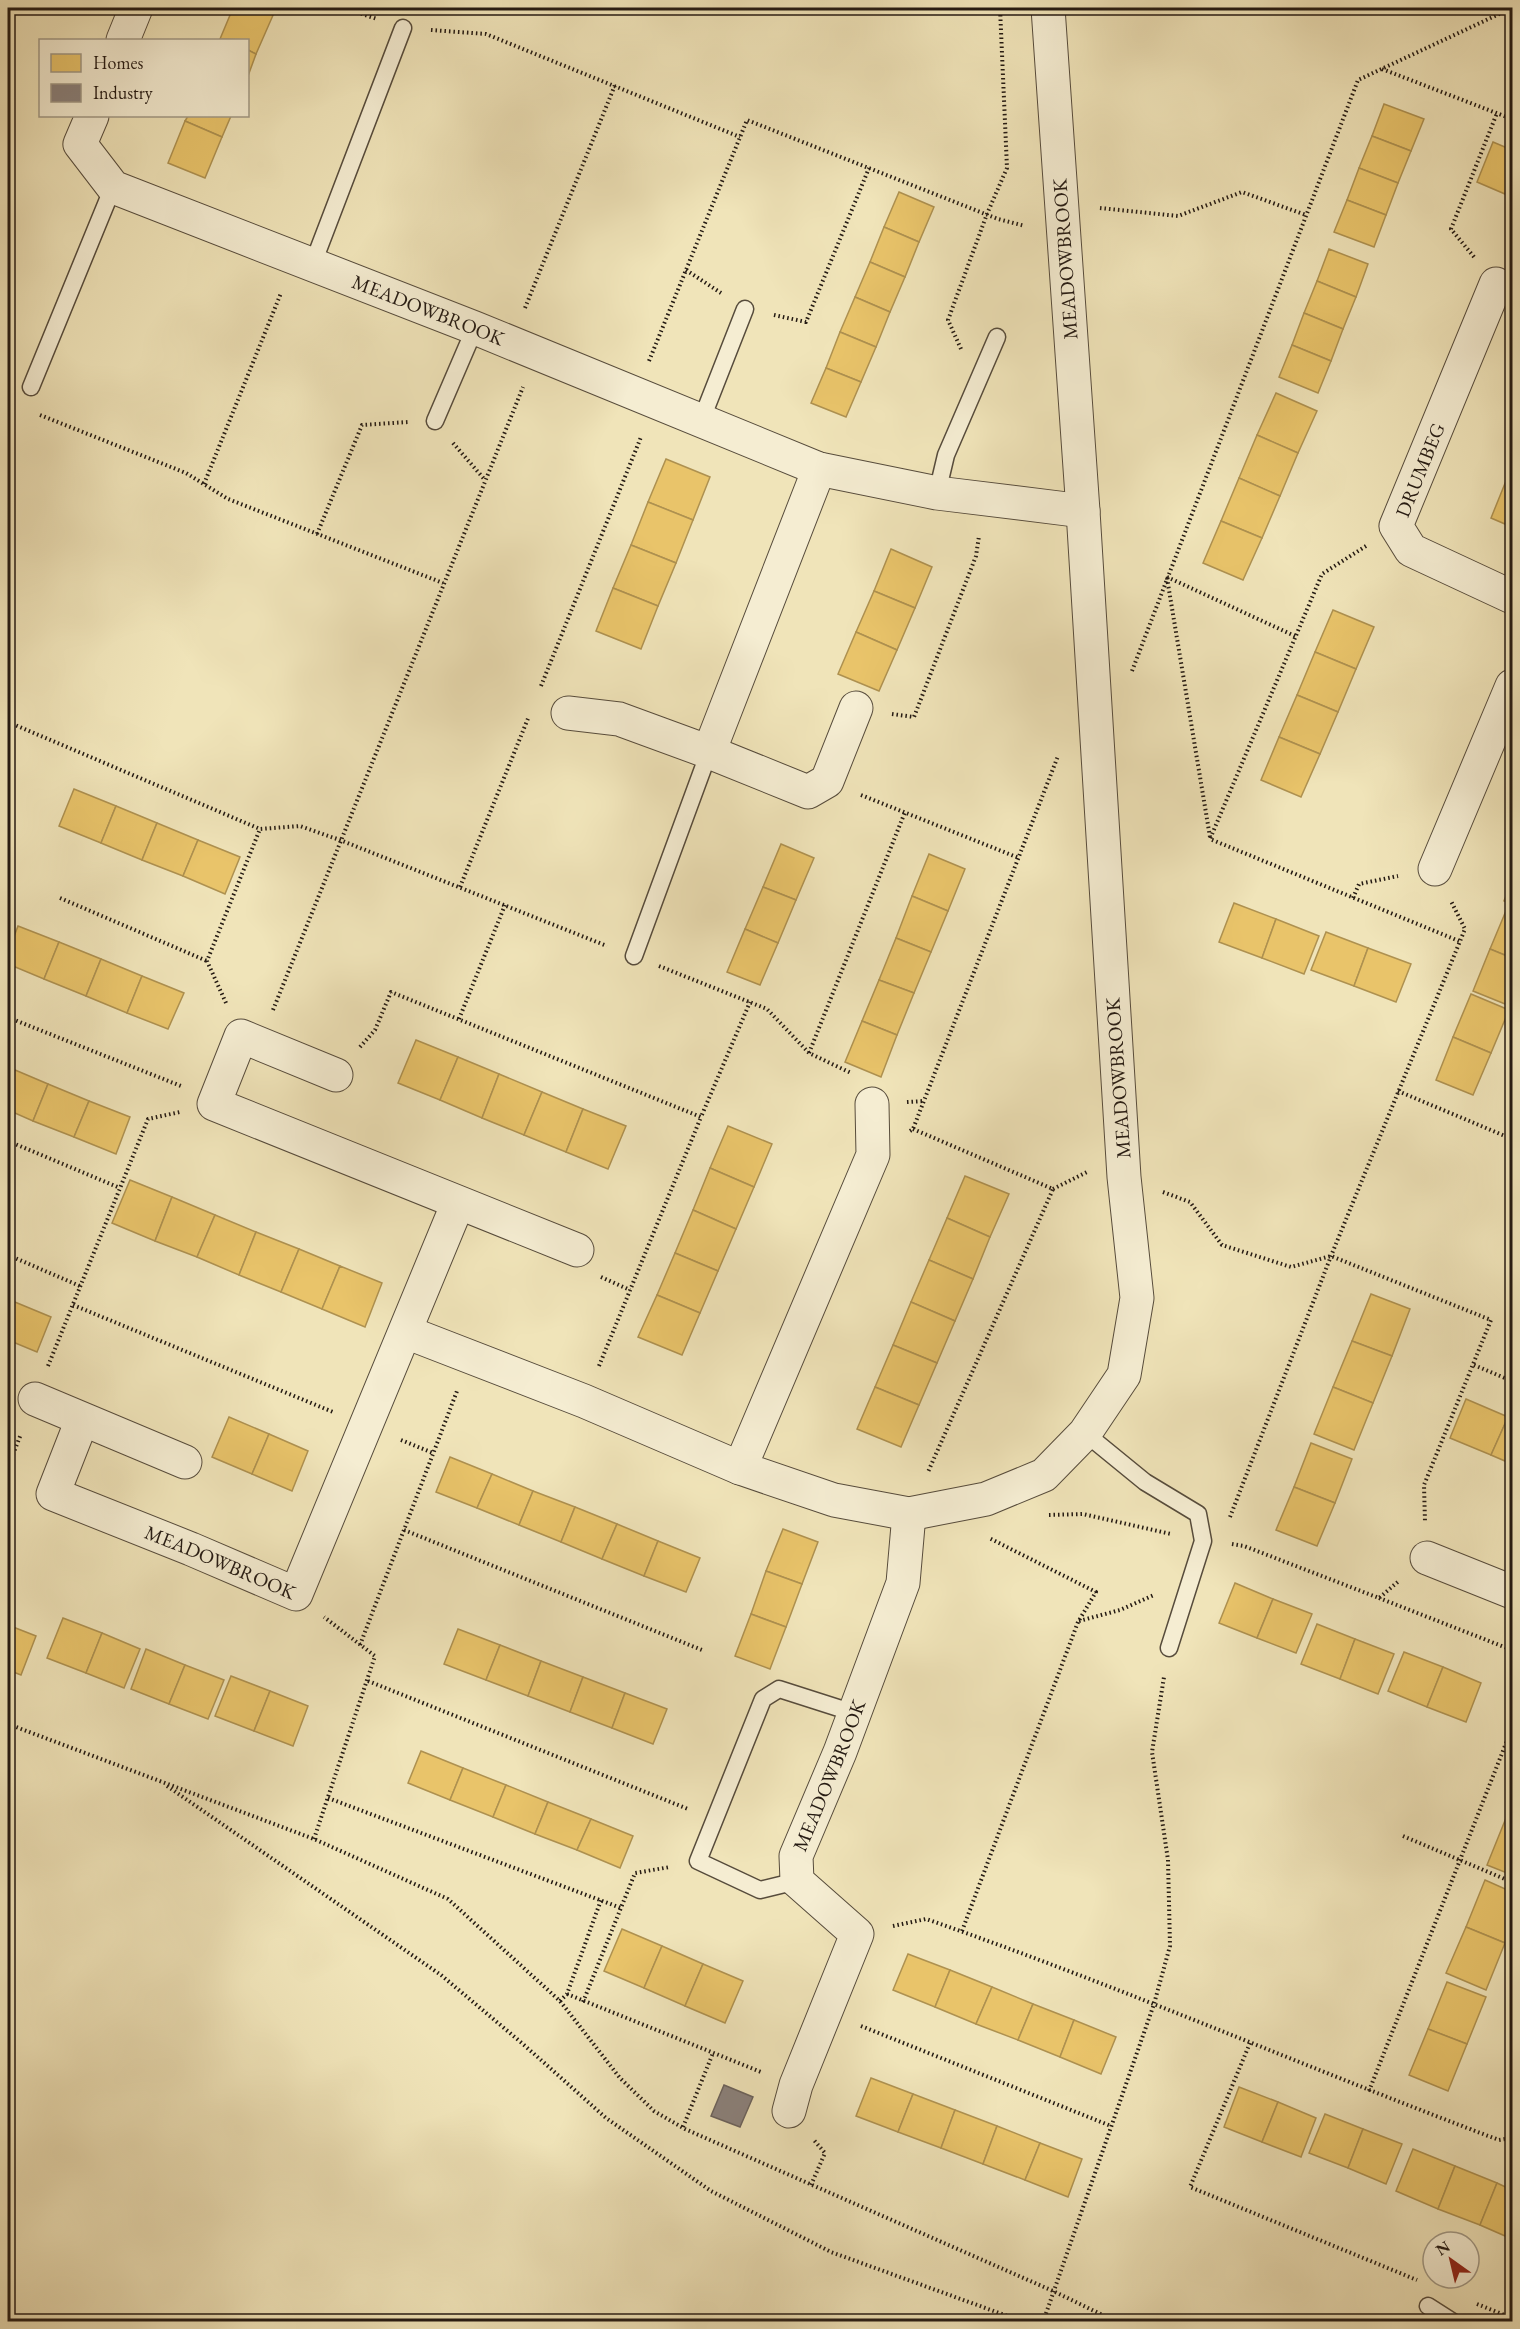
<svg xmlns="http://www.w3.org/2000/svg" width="1520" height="2329" font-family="'EB Garamond',serif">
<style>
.homes{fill:#e9c46a;stroke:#ae9150;stroke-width:1.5}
.industry{fill:#8a817c;stroke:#6b625c;stroke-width:1.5}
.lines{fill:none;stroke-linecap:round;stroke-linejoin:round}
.lane-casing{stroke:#574c3c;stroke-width:19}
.street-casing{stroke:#574c3c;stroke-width:35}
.path{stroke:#241a13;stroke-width:4;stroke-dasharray:1.5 3;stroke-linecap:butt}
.lane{stroke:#f5edd2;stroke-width:16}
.street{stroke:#f5edd2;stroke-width:33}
.labels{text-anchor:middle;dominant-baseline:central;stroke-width:6;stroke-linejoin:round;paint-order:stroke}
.street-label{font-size:20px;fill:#241a13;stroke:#f5edd2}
</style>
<rect width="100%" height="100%" fill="#f0e4b9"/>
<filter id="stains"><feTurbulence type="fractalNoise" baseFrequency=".00333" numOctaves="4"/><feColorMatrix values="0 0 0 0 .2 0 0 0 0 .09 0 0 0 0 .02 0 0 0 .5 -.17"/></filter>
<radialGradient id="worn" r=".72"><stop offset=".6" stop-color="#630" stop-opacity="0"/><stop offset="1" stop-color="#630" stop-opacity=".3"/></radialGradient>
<g class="homes">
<polygon points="233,8 261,8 274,13 256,54 248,50 248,40 220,39"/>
<polygon points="248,50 256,54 248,76"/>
<polygon points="1384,104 1424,119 1411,151 1372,136"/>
<polygon points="188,116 231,116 222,137 185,121"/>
<polygon points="185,121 222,137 205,178 168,163"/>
<polygon points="1372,136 1411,151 1398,183 1359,168"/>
<polygon points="1493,142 1512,150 1512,197 1477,182"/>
<polygon points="1359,168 1398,183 1386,215 1347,200"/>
<polygon points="899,192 934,207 919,242 884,227"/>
<polygon points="1347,200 1386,215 1374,247 1334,232"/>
<polygon points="884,227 919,242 905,277 870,262"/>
<polygon points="1329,249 1368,264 1356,297 1317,281"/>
<polygon points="870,262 905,277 890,312 855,297"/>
<polygon points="1317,281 1356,297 1343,329 1304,313"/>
<polygon points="855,297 890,312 876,347 840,332"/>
<polygon points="1304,313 1343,329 1331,361 1292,345"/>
<polygon points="840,332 876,347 861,382 826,368"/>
<polygon points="1292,345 1331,361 1318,393 1279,377"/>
<polygon points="826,368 861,382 846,417 811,403"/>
<polygon points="1276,393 1317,411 1298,453 1257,435"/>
<polygon points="1257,435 1298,453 1280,496 1239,478"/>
<polygon points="666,459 710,477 693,520 648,502"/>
<polygon points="1510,471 1512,472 1512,527 1491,518"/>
<polygon points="1239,478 1280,496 1262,538 1221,521"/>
<polygon points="648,502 693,520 676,563 631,545"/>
<polygon points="1221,521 1262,538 1243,580 1203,563"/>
<polygon points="631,545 676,563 658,606 613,588"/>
<polygon points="891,549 932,567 915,608 874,591"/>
<polygon points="613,588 658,606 641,649 596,631"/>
<polygon points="874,591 915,608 897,650 856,632"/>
<polygon points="1333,610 1374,627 1356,669 1315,652"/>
<polygon points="856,632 897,650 879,691 838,674"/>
<polygon points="1315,652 1356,669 1338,712 1297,695"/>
<polygon points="1297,695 1338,712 1320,754 1279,737"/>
<polygon points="1279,737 1320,754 1301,797 1261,780"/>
<polygon points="74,789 116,806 101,843 59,826"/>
<polygon points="116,806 157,823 142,860 101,843"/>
<polygon points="157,823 198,840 183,876 142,860"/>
<polygon points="198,840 240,857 225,894 183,876"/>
<polygon points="781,844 814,858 796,900 763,887"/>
<polygon points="929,854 965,869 948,911 912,896"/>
<polygon points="1512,881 1512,905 1504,901"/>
<polygon points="763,887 796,900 778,943 745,929"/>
<polygon points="912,896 948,911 931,952 896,938"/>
<polygon points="1234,903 1276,919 1262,958 1219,942"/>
<polygon points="1508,906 1512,908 1512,958 1490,949"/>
<polygon points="1276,919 1319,936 1304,974 1262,958"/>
<polygon points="18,926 59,942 44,979 8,964 8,952"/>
<polygon points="745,929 778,943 760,985 727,972"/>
<polygon points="1326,932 1368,948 1354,986 1311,970"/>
<polygon points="896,938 931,952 914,993 879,980"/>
<polygon points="59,942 101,959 86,996 44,979"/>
<polygon points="1368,948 1411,964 1396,1002 1354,986"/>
<polygon points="1490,949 1512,958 1512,1001 1510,1006 1473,991"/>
<polygon points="101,959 142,976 127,1013 86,996"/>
<polygon points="142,976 184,993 168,1029 127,1013"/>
<polygon points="879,980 914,993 897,1035 862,1021"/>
<polygon points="1471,994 1509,1010 1491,1053 1453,1037"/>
<polygon points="862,1021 897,1035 881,1077 845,1062"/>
<polygon points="1453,1037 1491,1053 1473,1095 1436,1080"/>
<polygon points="416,1040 458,1057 440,1100 398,1083"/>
<polygon points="458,1057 499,1074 482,1118 440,1100"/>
<polygon points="8,1067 48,1084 33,1121 8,1110"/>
<polygon points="499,1074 542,1092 524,1135 482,1118"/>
<polygon points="48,1084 89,1101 74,1137 33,1121"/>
<polygon points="542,1092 583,1109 566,1152 524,1135"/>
<polygon points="89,1101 130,1117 116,1154 74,1137"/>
<polygon points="583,1109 626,1126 608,1169 566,1152"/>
<polygon points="728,1126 772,1144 754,1187 710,1168"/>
<polygon points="710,1168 754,1187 736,1229 693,1210"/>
<polygon points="965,1176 1009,1194 990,1237 947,1218"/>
<polygon points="130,1180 172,1197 155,1241 112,1223"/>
<polygon points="172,1197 215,1215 197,1257 155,1241"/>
<polygon points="693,1210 736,1229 718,1271 675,1253"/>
<polygon points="215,1215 256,1232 239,1275 197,1257"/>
<polygon points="947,1218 990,1237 973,1279 929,1260"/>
<polygon points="256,1232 299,1249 281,1292 239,1275"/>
<polygon points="299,1249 340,1266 322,1309 281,1292"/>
<polygon points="675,1253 718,1271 700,1313 657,1295"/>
<polygon points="929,1260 973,1279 955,1321 911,1302"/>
<polygon points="340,1266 382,1283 365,1327 322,1309"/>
<polygon points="1371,1294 1410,1309 1392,1356 1352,1341"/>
<polygon points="657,1295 700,1313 682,1355 638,1337"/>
<polygon points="10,1300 51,1317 37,1352 8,1340 8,1306"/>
<polygon points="911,1302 955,1321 937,1363 893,1345"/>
<polygon points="1352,1341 1392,1356 1373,1403 1333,1387"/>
<polygon points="893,1345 937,1363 919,1405 875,1387"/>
<polygon points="875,1387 919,1405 901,1447 857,1429"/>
<polygon points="1333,1387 1373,1403 1354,1450 1314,1434"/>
<polygon points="1466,1399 1508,1417 1491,1455 1450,1438"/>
<polygon points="229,1417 269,1434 252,1474 212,1457"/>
<polygon points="1508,1417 1512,1419 1512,1464 1491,1455"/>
<polygon points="269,1434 308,1451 292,1491 252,1474"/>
<polygon points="1311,1443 1352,1459 1335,1503 1294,1487"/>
<polygon points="450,1457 492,1474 477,1508 436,1492"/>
<polygon points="492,1474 533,1491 519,1525 477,1508"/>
<polygon points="1294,1487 1335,1503 1317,1546 1276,1530"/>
<polygon points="533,1491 575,1507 561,1542 519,1525"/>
<polygon points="575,1507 617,1524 602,1559 561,1542"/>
<polygon points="617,1524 658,1541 644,1576 602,1559"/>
<polygon points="783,1529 818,1542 802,1584 766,1571"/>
<polygon points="658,1541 700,1558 686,1592 644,1576"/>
<polygon points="766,1571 802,1584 786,1627 751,1614"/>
<polygon points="1235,1583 1273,1599 1257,1638 1219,1623"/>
<polygon points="1273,1599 1312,1614 1296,1653 1257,1638"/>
<polygon points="751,1614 786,1627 770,1669 735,1656"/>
<polygon points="63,1618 102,1633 86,1673 47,1658"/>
<polygon points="1317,1624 1355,1639 1340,1679 1301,1664"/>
<polygon points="8,1625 36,1636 21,1675 8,1670"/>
<polygon points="458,1629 500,1645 486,1680 444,1664"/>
<polygon points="102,1633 140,1649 124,1688 86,1673"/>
<polygon points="1355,1639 1394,1654 1378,1694 1340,1679"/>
<polygon points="500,1645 541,1661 528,1696 486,1680"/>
<polygon points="146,1649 185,1665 169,1704 131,1689"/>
<polygon points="1404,1652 1443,1667 1427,1707 1388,1691"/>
<polygon points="541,1661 583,1677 570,1712 528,1696"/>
<polygon points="185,1665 224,1680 208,1719 169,1704"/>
<polygon points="1443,1667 1481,1683 1466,1722 1427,1707"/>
<polygon points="231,1676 270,1691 254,1731 215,1716"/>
<polygon points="583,1677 625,1693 612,1728 570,1712"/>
<polygon points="270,1691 308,1706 293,1746 254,1731"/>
<polygon points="625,1693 667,1709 653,1744 612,1728"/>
<polygon points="421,1751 463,1768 450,1800 408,1783"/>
<polygon points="463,1768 506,1785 493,1817 450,1800"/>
<polygon points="506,1785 548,1802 535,1834 493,1817"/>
<polygon points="1512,1801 1512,1821 1506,1818"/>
<polygon points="548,1802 591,1819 577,1850 535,1834"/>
<polygon points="1506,1818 1512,1821 1512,1875 1487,1865"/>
<polygon points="591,1819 633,1836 620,1868 577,1850"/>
<polygon points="1485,1880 1512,1892 1512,1924 1505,1943 1466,1927"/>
<polygon points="1466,1927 1505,1943 1486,1990 1446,1973"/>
<polygon points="622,1929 662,1946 644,1988 604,1971"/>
<polygon points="662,1946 703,1964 685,2006 644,1988"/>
<polygon points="908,1954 950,1970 935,2007 893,1990"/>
<polygon points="703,1964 743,1981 725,2023 685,2006"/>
<polygon points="950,1970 992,1987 976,2024 935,2007"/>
<polygon points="1447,1982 1486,1997 1467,2044 1428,2029"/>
<polygon points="992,1987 1033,2004 1018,2040 976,2024"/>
<polygon points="1033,2004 1074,2020 1060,2057 1018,2040"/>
<polygon points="1074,2020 1116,2037 1101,2074 1060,2057"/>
<polygon points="1428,2029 1467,2044 1448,2091 1409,2075"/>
<polygon points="871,2078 913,2094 898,2132 856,2116"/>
<polygon points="1239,2087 1278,2102 1262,2142 1224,2127"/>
<polygon points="913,2094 955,2110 941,2148 898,2132"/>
<polygon points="1278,2102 1316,2118 1301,2157 1262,2142"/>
<polygon points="955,2110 997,2126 983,2164 941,2148"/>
<polygon points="1325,2114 1363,2129 1348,2168 1309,2153"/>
<polygon points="997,2126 1040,2143 1025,2180 983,2164"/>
<polygon points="1363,2129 1402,2144 1386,2184 1348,2168"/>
<polygon points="1040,2143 1082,2159 1068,2197 1025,2180"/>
<polygon points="1413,2149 1455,2166 1438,2209 1396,2191"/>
<polygon points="1455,2166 1497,2183 1480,2225 1438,2209"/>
<polygon points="1497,2183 1512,2190 1512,2239 1480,2225"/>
</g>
<polygon class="industry" points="724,2085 753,2097 740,2127 711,2116"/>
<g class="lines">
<defs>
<g id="lane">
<polyline points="312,266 403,28"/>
<polyline points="31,387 113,187"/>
<polyline points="435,421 475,328"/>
<polyline points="701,421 745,309"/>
<polyline points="937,493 946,455 997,337"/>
<polyline points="634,956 709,752"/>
<polyline points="1085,1433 1145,1482 1198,1514 1203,1541 1169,1648"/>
<polyline points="797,1881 760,1890 698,1861 763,1699 779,1689 854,1713"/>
<polyline points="1428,2306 1453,2322"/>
</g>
<g id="street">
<polyline points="123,40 136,8"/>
<path id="s1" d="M92,116L80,144L113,187L475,328L819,469L937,493L1083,511"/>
<polyline points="1496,284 1396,526 1411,550 1512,597"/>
<polyline points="568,713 619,719 709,752 819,469"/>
<polyline points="709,752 808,792 827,781 856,708"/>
<polyline points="1435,869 1512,686"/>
<polyline points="336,1075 241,1036 214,1104 577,1250"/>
<polyline points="406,1332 584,1401 740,1468 834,1500 909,1514 986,1499 1044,1475 1085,1433 1124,1375 1137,1298 1124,1177 1083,511 1048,8"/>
<polyline points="35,1399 185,1462"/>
<path id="s2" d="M82,1420L53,1494L191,1549L296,1594L458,1203"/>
<polyline points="740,1468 873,1155 872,1104"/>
<polyline points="1427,1558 1512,1592"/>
<path id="s3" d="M789,2111L796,2085L857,1934L797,1881L796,1856L840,1752L903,1583L909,1514"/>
</g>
</defs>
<use href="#lane" class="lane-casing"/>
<use href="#street" class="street-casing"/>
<g class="path">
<polyline points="344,8 377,19"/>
<polyline points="431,30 486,34 740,137"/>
<polyline points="1382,69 1512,119"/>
<polyline points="1100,208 1178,216 1242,192 1306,215"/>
<polyline points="1474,257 1451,229 1497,113"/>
<polyline points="686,270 721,293"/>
<polyline points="525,308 615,85"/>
<polyline points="774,315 806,322 869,168"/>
<polyline points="961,349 948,320 987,214 1007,168 1000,8"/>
<polyline points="649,361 747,120 998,219 1025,226"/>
<polyline points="40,415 186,473 228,499 443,583"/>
<polyline points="453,443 485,480"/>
<polyline points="204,484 281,293"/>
<polyline points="317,534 362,425 408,422"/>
<polyline points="1366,546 1322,574 1210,839 1459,941"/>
<polyline points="1167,577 1297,637"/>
<polyline points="1167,578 1210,837"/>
<polyline points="1132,671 1358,80 1512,8"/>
<polyline points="541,686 641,437"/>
<polyline points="892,714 914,717 976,556 979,536"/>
<polyline points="8,722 260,829 300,826 340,840 607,946"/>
<polyline points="861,795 1019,858"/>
<polyline points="460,887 529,716"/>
<polyline points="60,898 207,961"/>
<polyline points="1353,898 1359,884 1398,876"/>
<polyline points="659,966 767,1009 809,1053 851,1073"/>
<polyline points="226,1003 207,961 260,829"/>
<polyline points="273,1010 523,387"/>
<polyline points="12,1019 181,1086"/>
<polyline points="459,1019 505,905"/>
<polyline points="360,1047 375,1030 391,992 701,1117 750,1002"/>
<polyline points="809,1053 905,812"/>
<polyline points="1398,1091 1512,1139"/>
<polyline points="907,1102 924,1101"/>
<polyline points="913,1129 1053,1189 928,1472"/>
<polyline points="910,1131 913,1129 1058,756"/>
<polyline points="8,1141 120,1188"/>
<polyline points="1053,1189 1087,1172"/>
<polyline points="1163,1192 1190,1202 1222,1245 1291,1267 1331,1256 1491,1320 1424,1485 1425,1522"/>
<polyline points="8,1255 80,1286"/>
<polyline points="601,1277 630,1290"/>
<polyline points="73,1305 333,1412"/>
<polyline points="1474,1365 1512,1381"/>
<polyline points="48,1366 148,1119 180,1112"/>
<polyline points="599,1366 701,1117"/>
<polyline points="401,1440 433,1453"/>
<polyline points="8,1467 21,1434"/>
<polyline points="1049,1515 1083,1514 1171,1534"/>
<polyline points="1230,1517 1331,1256 1465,929 1451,901"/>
<polyline points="404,1530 702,1650"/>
<polyline points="1232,1544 1244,1546 1379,1598 1400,1580"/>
<polyline points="1379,1598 1512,1650"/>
<polyline points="1079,1621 1120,1610 1154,1595"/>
<polyline points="360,1645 457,1391"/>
<polyline points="368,1681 688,1809"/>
<polyline points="8,1724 314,1839 448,1899 560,2001 620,2078 654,2111 685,2129 1053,2291 1117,2322"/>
<polyline points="167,1786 441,1975 523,2044 606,2118 711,2191 831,2252 1024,2322"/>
<polyline points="328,1798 621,1908"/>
<polyline points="1403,1836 1512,1882"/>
<polyline points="314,1839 375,1656 324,1617"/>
<path d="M893,1926L926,1919C1120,1986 1307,2068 1499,2140L1512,2138"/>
<polyline points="962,1931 1078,1622 1096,1592 989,1538"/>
<polyline points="567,1994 761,2072"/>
<polyline points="560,2001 567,1994 601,1900"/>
<polyline points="583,2002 635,1873 670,1867"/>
<polyline points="861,2026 1111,2126"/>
<polyline points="1250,2043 1190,2187 1417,2280"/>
<polyline points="1369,2091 1512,1728"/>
<polyline points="683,2127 713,2053"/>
<polyline points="811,2185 825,2153 813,2139"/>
<polyline points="1477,2304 1512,2318"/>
<polyline points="1043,2322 1154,2004 1170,1946 1168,1860 1152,1752 1164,1677"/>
</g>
<use href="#lane" class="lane"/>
<use href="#street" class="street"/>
</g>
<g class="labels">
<g class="street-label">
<text transform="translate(1065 259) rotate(-94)">MEADOWBROOK</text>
<text stroke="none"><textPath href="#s1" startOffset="423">MEADOWBROOK</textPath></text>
<text transform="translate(1420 470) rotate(-68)">DRUMBEG</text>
<text transform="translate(1118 1078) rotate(-94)">MEADOWBROOK</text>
<text stroke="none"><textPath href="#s2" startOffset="260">MEADOWBROOK</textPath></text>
<text stroke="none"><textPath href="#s3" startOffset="382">MEADOWBROOK</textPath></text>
</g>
</g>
<rect width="1520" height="2329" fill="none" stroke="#f0e4b9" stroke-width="30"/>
<rect x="9" y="9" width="1502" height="2311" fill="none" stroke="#241a13" stroke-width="3"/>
<rect x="15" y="15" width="1490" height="2299" fill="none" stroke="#241a13" stroke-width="1.5"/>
<rect x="39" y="39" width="210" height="78" fill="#f5edd2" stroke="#a19986" stroke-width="1.5"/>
<rect x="51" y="54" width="30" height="18" fill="#e9c46a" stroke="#a19986" stroke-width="1.5"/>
<text x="93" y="69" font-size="18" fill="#241a13">Homes</text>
<rect x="51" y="84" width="30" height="18" fill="#8a817c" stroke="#a19986" stroke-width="1.5"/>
<text x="93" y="99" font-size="18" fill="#241a13">Industry</text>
<g transform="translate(1451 2260) rotate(326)"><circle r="28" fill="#f5edd2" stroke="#a19986" stroke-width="1.5"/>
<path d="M0-4.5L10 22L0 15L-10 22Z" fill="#8f2418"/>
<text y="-9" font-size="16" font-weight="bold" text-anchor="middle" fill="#241a13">N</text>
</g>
<rect width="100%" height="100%" filter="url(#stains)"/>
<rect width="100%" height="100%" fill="url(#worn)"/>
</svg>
